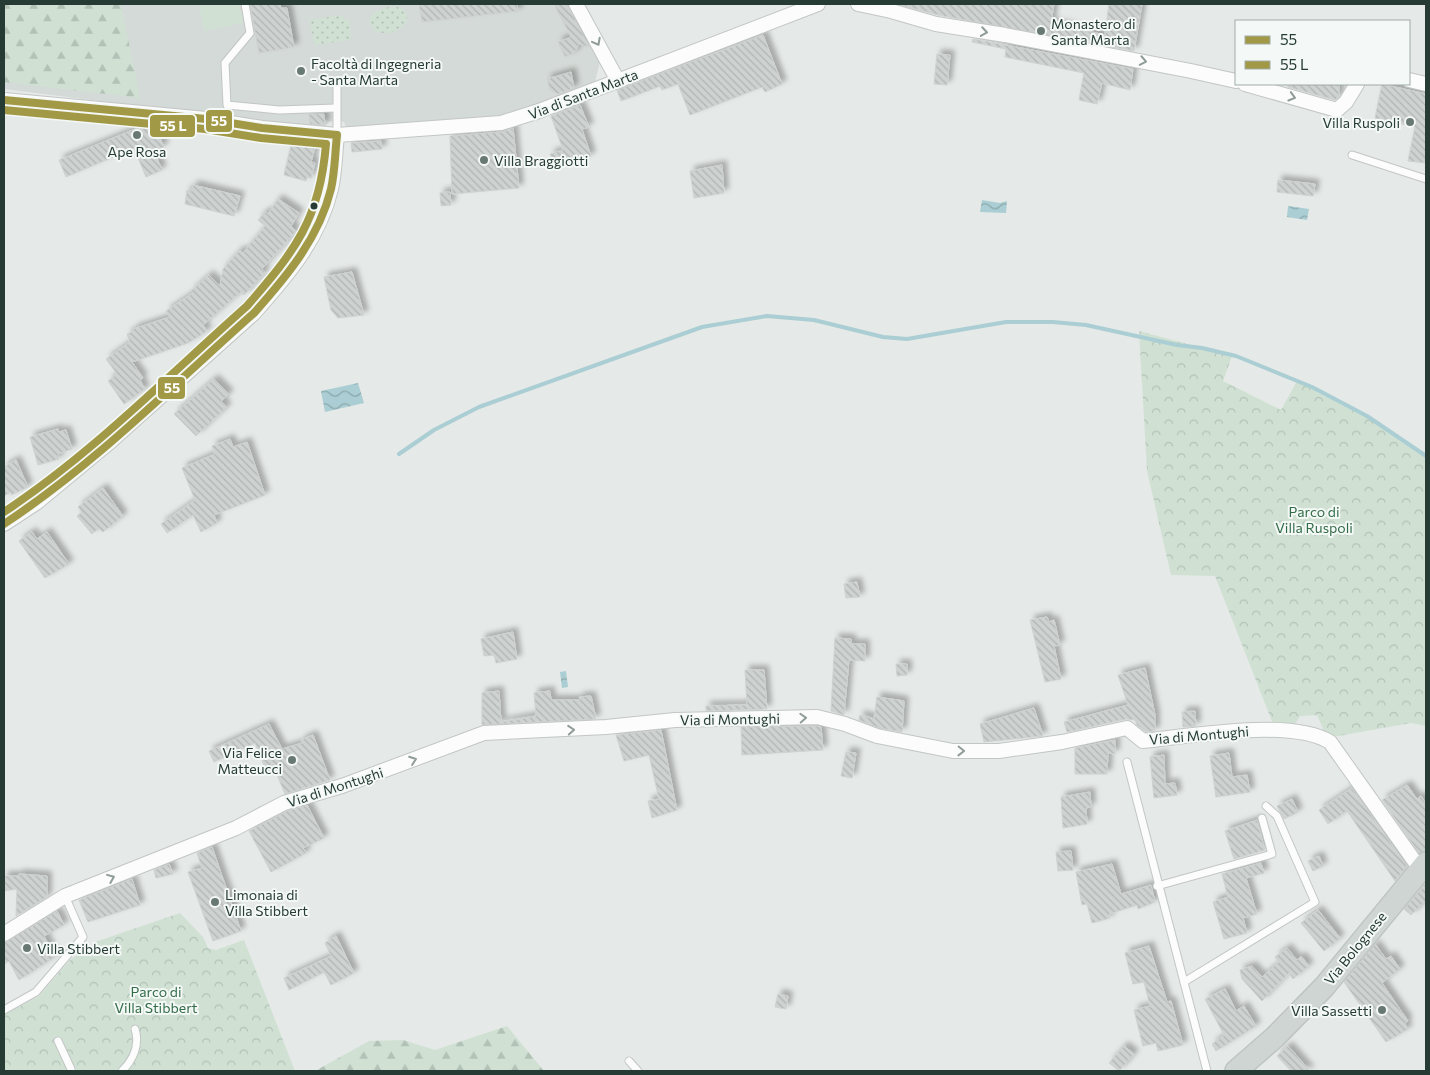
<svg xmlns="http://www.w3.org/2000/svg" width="1430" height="1075" font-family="Commissioner,sans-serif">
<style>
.built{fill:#d4dad7}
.grass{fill:#d0e1d4}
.forest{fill:url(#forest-firs)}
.park{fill:url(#park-crowns)}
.garden{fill:url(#garden-dots)}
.water{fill:url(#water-waves)}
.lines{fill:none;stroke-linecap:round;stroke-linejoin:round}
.stream{stroke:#aaced3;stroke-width:4}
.building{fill:url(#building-back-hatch);stroke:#ced2d0;filter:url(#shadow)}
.service-casing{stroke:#c2c6c4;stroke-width:9}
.minor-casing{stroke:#c2c6c4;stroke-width:16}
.primary-casing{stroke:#bdc5c2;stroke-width:24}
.service{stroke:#fbfcfb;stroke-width:7}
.minor{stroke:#fbfcfb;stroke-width:14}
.primary{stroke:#cfd5d3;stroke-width:21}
.bus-1-casing{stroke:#f4f8f6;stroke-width:11}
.bus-2-casing{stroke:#f4f8f6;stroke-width:11}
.bus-1{stroke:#a29947;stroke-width:8}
.bus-2{stroke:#a29947;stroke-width:8}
.oneway{stroke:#909c98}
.poi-dot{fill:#687873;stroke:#f4f8f6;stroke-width:2}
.bus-dot{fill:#253b34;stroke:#f4f8f6;stroke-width:2}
.labels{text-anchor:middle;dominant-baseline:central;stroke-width:4;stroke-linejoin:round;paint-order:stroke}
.poi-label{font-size:14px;fill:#253b34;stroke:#f4f8f6;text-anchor:start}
.street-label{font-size:14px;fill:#253b34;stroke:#f4f8f6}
.park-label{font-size:14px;fill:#336d48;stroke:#f4f8f6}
.line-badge{stroke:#f4f8f6;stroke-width:2}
.badge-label{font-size:14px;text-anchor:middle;font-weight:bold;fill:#fff}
</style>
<defs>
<pattern id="forest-firs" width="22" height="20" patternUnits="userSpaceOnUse" patternTransform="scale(1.25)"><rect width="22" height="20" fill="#d0e1d4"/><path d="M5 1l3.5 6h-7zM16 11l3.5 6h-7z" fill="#b2c2b7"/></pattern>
<pattern id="park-crowns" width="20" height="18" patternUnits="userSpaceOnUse" patternTransform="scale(1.25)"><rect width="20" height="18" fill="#d0e1d4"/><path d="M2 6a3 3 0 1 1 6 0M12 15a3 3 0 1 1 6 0" fill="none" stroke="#b2c2b7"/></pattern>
<pattern id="garden-dots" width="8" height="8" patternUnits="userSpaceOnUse" patternTransform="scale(1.25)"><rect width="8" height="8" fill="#d0e1d4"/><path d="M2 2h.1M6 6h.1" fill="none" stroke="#b2c2b7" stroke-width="1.8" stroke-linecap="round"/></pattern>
<pattern id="water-waves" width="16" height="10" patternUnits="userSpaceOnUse" patternTransform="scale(1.25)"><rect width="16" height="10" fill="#aaced3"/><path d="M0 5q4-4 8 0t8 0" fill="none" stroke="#8aa8ac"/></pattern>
<pattern id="building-back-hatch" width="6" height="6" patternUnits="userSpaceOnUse" patternTransform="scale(1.25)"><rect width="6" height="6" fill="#ced2d0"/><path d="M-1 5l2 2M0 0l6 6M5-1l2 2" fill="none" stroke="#b1b5b3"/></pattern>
<filter id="shadow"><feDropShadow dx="4.5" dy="-4.5" stdDeviation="2.5" flood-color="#0004"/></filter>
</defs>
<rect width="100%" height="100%" fill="#e5e9e7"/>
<polygon class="built" points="4,4 568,4 600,61 595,82 499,119 347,129 344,122 336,120 328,122 325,129 4,89"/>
<polygon class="grass" points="199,4 239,4 243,23 204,31"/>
<g class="forest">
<polygon points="4,4 121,4 140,98 4,82"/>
<polygon points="507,1026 544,1071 315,1071 369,1041 403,1040 435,1050"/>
</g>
<g class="park">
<polygon points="1139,331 1232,356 1223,381 1281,410 1297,381 1371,419 1426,458 1426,726 1411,723 1327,738 1317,715 1300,716 1292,729 1275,729 1215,576 1171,575 1147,471"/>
<polygon points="180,913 203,937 208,948 216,950 244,940 295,1071 4,1071 4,1015 39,996 70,960 95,942"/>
</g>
<g class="garden">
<path d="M393,6C422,11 402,41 375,31L369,22C372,10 383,9 393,6Z"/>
<polygon points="342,15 343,19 349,19 351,36 349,40 314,45 310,20"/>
</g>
<g class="water">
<polygon points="982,200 1000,203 1007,201 1006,213 980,212"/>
<polygon points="1288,206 1309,209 1307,220 1287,217"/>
<polygon points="358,383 364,403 325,412 321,391"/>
<polygon points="566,671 568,687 562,688 560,672"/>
</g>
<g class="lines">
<polyline class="stream" points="399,454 434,430 479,407 702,327 767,316 814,320 883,337 907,339 1006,322 1053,322 1086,325 1177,345 1202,348 1236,356 1312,387 1367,416 1426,456"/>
</g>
<g class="building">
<polygon points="250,4 280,4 281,8 287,8 294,47 259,53"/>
<polygon points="419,4 517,4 518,11 422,22"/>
<polygon points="554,4 567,4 589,47 579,44 575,52 565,57 558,42 571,37"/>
<polygon points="897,4 1054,4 1051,23 1105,35 1109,4 1142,4 1134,51 938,15"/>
<polygon points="763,35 782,84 765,92 762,87 690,115 678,84 662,90 660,86 621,101 617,90"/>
<polygon points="973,39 1133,69 1130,90 1102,83 1097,104 1079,100 1084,73 1005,57 1006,49 972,42"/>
<polygon points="937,54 950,55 947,85 934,84"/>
<polygon points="571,72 574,88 558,94 550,90 547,79"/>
<polygon points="1288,84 1339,84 1339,97 1335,100 1288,87"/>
<polygon points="1382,84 1426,94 1426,163 1408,161 1415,127 1375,118"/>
<polygon points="580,105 589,127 582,129 591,156 556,169 550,154 563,150 551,116"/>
<polygon points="309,114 324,114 325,125 310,124"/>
<polygon points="150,123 179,125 180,129 159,136 164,147 154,151 162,170 146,177 134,148 66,177 59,160"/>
<polygon points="513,128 519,188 452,194 450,136 502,132"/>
<polygon points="292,141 315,148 311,162 315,163 311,178 307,177 306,181 284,175"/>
<polygon points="381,141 382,149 352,152 351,143"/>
<polygon points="722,165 724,193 694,198 690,171"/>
<polygon points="1278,180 1315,184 1313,196 1277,192"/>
<polygon points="193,185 240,196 234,216 185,204 187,190 192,191"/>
<polygon points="450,192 451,205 441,206 440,193"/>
<polygon points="278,199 299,213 291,226 296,231 262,269 265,272 244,295 241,292 203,325 207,331 188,343 132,362 143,378 140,380 145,389 124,404 108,381 117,374 106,359 130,342 127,334 134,331 133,329 170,317 166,311 193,293 191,291 209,275 220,286 223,269 240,250 243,253 265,226 258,220 265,212 268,214"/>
<polygon points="352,272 364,315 338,318 331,310 324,277"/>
<polygon points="214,379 229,394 221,401 227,407 196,436 174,414"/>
<polygon points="58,429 59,432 66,430 72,449 58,454 59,459 38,465 30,437"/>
<polygon points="230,439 233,447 247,442 265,495 214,515 217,523 201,532 193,515 167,533 161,524 195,500 182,468 215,454 212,446"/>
<polygon points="16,460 28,487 11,495 11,492 4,496 4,467"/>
<polygon points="103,488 123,516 103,532 99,528 92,534 77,516 82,512 78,507"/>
<polygon points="32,532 37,539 47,532 69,564 45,578 19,541"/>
<polygon points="857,582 860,597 846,598 844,584"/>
<polygon points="1047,617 1049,622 1054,620 1060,645 1054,646 1061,679 1045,682 1030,620"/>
<polygon points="513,632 517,659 496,663 494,655 484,656 481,639"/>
<polygon points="835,638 851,639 851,644 865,644 865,661 849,660 844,715 831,711"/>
<polygon points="896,664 907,664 907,675 897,676"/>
<polygon points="1145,668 1155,715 1155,731 1146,732 1137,725 1135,720 1126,719 1067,732 1064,722 1128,705 1118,675"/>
<polygon points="745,670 764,670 767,709 706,711 706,706 747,705"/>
<polygon points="499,691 501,722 536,716 534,693 550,691 551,700 580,700 579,697 591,696 596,719 482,725 482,693"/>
<polygon points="877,697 904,701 902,732 879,728 859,720 860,715 874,719"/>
<polygon points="1034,708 1043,736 984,742 980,724"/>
<polygon points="1195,711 1196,726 1183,727 1182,712"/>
<polygon points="269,724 282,749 302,743 301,740 313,735 330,780 285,794 275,770 267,773 255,743 214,762 209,751"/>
<polygon points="816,726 821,727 823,750 742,755 741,727"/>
<polygon points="661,730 677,810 652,818 648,801 659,799 649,755 624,761 616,735"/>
<polygon points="1115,740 1115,754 1108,753 1107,774 1075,774 1075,748"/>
<polygon points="846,752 856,753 852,778 841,776"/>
<polygon points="1229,753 1232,777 1247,775 1250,792 1216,797 1210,756"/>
<polygon points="1164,755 1165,784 1175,783 1177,795 1154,798 1150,757"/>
<polygon points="1407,785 1417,799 1421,796 1426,804 1426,851 1419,853 1382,800"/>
<polygon points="1352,788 1407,866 1395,881 1347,811 1328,824 1319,810"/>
<polygon points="1090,792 1091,807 1086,808 1087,824 1063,828 1061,797"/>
<polygon points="1292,799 1298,812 1284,819 1277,806"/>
<polygon points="307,805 324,838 303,848 306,853 271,872 249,831 287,811"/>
<polygon points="1257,820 1265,850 1234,859 1225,831"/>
<polygon points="212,847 241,931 213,941 188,872 202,868 197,853"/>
<polygon points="1071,851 1073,870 1058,871 1056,852"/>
<polygon points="1319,856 1323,866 1313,871 1308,861"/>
<polygon points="1261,863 1264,873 1246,878 1257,914 1243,918 1247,933 1224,939 1213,902 1228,897 1222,874"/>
<polygon points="169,864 173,874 156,878 154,870"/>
<polygon points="1112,864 1121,894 1151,885 1155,902 1138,909 1137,905 1109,914 1110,918 1092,923 1087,904 1082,905 1076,872"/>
<polygon points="19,874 47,876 47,897 16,916 17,889 4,891 4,876 19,876"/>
<polygon points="132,879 140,905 88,922 79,900"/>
<polygon points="1422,888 1426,888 1426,900 1411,915 1404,909"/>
<polygon points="1318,910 1340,938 1324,951 1301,923"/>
<polygon points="57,911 64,925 44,936 55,957 19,980 9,961 4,964 4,943"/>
<polygon points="336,936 354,973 331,985 324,972 289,990 284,978 331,956 325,943"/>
<polygon points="1375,944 1386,959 1391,956 1400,969 1382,983 1408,1021 1405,1024 1408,1029 1386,1042 1344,982"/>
<polygon points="1149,946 1167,1002 1171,1001 1183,1045 1158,1051 1156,1043 1143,1046 1134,1010 1150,1006 1144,982 1133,984 1125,953"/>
<polygon points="1287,948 1297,960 1301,956 1309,966 1293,979 1289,973 1262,1001 1242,979 1240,970 1252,966 1262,977 1279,962 1275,957"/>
<polygon points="1225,989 1236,1011 1244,1006 1256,1026 1216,1051 1212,1044 1226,1034 1224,1035 1205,999"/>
<polygon points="778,994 788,996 786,1009 775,1007"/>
<polygon points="1124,1046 1134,1054 1119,1071 1109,1063"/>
<polygon points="1288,1046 1310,1071 1291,1071 1277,1056"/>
</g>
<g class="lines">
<defs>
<g id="service">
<polyline points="245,4 250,33 225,63 227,105 279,110 336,108"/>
<polyline points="337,135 337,86"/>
<polyline points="1352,155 1426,179"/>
<polyline points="1127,762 1207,1071"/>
<polyline points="1157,886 1272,854 1262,818"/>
<polyline points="1184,982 1315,902 1277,816 1266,806"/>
<polyline points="4,1010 36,992 83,937 65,896"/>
<polyline points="58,1041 71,1069"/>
<polyline points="629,1061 638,1071"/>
<path d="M122,1071C133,1060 140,1045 135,1029"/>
</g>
<g id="minor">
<polyline points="576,4 618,81"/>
<polyline points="858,4 891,11 936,24 1005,35 1191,71 1236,81"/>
<polyline points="1409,80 1426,84"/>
<polyline points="1245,84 1337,110 1346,102 1357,84"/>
<polyline points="4,100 206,119 262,128 337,135 501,123 539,111 818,4"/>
<path d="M4,524L36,503L111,441L254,313C287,276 319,239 331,189C335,172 335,153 337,135"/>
<path d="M4,934L65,896L236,828L284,803L342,786L484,733L606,727L675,720L817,717L845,724L877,736L953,751H999L1062,742L1127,728L1143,741C1190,736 1290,718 1330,742L1420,869"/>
</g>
<polyline id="primary" points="1236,1071 1275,1037 1324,987 1426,863"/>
</defs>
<use href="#service" class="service-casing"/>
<use href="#minor" class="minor-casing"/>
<use href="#primary" class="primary-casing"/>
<use href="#service" class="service"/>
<use href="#minor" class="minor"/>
<use href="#primary" class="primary"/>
<defs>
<path id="bus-1" d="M4,100L206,119L262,128L337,135C335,153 335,171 331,189C319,238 287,276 254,313C173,385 95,464 4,524"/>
<path id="bus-2" d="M4,110L205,129L261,138L326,144C320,219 295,251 247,306C168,376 92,454 4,512"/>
</defs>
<use href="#bus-1" class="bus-1-casing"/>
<use href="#bus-2" class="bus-2-casing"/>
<use href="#bus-1" class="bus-1"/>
<use href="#bus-2" class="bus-2"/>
</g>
<defs><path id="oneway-chevron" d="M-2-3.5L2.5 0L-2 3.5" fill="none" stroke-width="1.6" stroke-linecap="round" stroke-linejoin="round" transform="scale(1.25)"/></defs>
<g class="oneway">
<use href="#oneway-chevron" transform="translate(984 32) rotate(9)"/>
<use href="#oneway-chevron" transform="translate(597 42) rotate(62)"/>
<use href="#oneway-chevron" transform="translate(1143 61) rotate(11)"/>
<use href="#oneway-chevron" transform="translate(1292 97) rotate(16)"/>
<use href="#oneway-chevron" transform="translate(803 718) rotate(-3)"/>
<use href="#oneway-chevron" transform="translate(571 730) rotate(-4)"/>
<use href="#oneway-chevron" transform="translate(961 751) rotate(1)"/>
<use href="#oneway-chevron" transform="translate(413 760) rotate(-20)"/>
<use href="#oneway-chevron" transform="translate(111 878) rotate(-22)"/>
</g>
<g class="poi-dot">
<circle cx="1041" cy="31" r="5"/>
<circle cx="301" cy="71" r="5"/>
<circle cx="1410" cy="122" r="5"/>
<circle cx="137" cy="135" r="5"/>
<circle cx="484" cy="160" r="5"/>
<circle cx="292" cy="760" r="5"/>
<circle cx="215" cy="902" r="5"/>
<circle cx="27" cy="948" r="5"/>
<circle cx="1382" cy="1010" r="5"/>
</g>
<circle class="bus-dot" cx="314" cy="206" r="4.5"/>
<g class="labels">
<g class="poi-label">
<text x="1051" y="23">Monastero di<tspan x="1051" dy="16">Santa Marta</tspan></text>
<text x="311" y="63">Facoltà di Ingegneria<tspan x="311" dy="16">- Santa Marta</tspan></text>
<text x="1400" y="122" text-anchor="end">Villa Ruspoli</text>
<text x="137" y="151" text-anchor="middle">Ape Rosa</text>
<text x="494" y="160">Villa Braggiotti</text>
<text x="282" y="752" text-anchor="end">Via Felice<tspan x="282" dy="16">Matteucci</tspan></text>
<text x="225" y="894">Limonaia di<tspan x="225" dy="16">Villa Stibbert</tspan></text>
<text x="37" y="948">Villa Stibbert</text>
<text x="1372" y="1010" text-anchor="end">Villa Sassetti</text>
</g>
<g class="street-label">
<text transform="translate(583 94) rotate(-21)">Via di Santa Marta</text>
<text transform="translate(730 719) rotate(-1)">Via di Montughi</text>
<text transform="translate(1199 735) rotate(-5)">Via di Montughi</text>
<text transform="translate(335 787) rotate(-18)">Via di Montughi</text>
<text transform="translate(1355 948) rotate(-51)">Via Bolognese</text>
</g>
<g class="park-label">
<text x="1314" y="511">Parco di<tspan x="1314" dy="16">Villa Ruspoli</tspan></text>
<text x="156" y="991">Parco di<tspan x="156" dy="16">Villa Stibbert</tspan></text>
</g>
</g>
<g class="line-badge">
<rect x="205" y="109" width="28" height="24" rx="5" fill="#a29947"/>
<rect x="149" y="114" width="47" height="24" rx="5" fill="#a29947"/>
<rect x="157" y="376" width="29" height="24" rx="5" fill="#a29947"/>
</g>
<g class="badge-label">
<text x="219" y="126">55</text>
<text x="173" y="131">55 L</text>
<text x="172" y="393">55</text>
</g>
<rect width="1430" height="1075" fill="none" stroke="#253b34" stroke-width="10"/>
<rect x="1235" y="20" width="175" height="65" fill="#f4f8f6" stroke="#a1aca8"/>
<rect x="1245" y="36" width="25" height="8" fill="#a29947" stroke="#a1aca8"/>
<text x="1280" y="45" font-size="15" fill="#253b34">55</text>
<rect x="1245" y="61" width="25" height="8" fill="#a29947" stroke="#a1aca8"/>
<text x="1280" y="70" font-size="15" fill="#253b34">55 L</text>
</svg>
